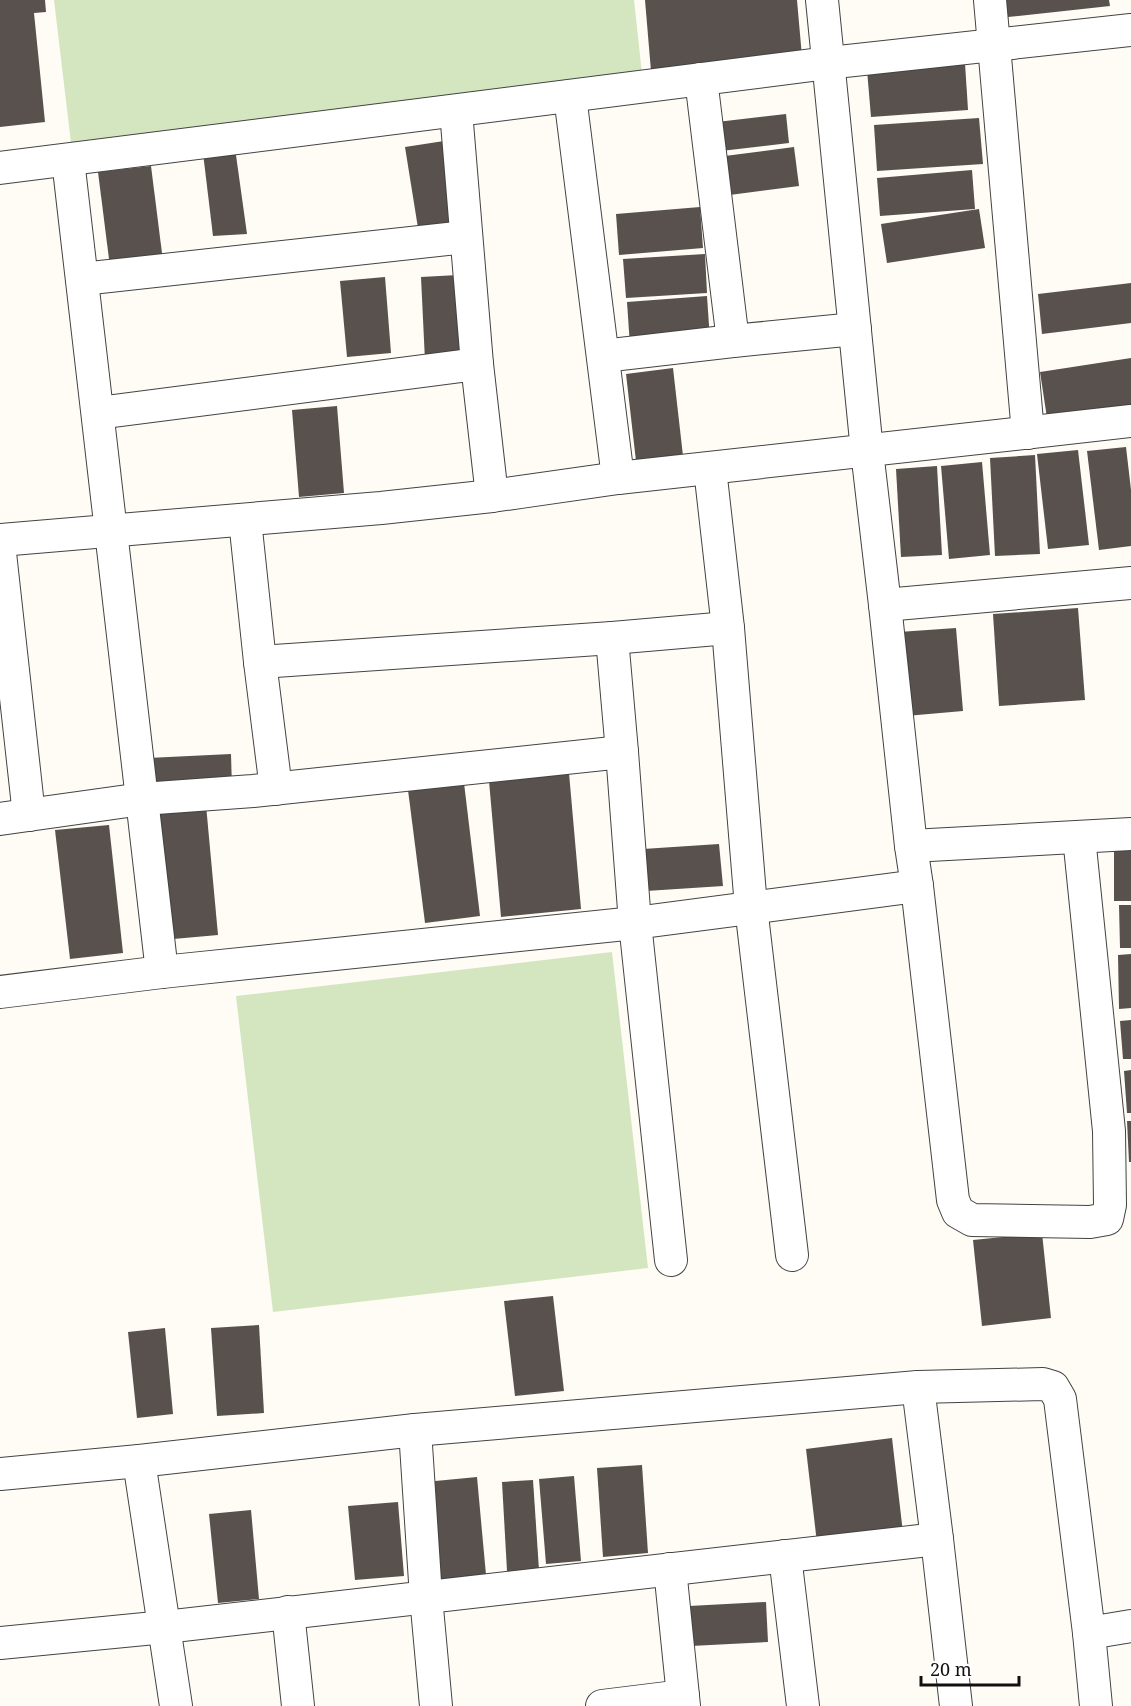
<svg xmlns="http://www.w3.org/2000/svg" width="1131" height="1706" font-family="'Noto Serif',serif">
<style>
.green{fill:#d4e6c0}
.building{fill:#58514d}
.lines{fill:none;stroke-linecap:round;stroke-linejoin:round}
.street-casing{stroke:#434343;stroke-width:34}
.street{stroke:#fff;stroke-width:32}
</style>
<rect width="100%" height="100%" fill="#fefcf4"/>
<g class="green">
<polygon points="54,0 634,0 642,74 71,143"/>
<polygon points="612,952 648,1268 273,1312 236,996"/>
</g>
<g class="building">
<polygon points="0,0 45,0 46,12 34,13 45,122 0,127"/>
<polygon points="645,0 797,0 802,57 651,71"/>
<polygon points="1006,0 1109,0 1110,6 1008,17"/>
<polygon points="965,63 968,110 871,117 867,70"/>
<polygon points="786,114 789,143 721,151 717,122"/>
<polygon points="979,118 983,164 877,171 874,125"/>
<polygon points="444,141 457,222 418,228 405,147"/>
<polygon points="794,147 799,186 722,196 717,157"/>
<polygon points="235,148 247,234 213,236 203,153"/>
<polygon points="151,166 163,261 110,267 98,172"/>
<polygon points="972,170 975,209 880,216 877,178"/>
<polygon points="700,207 703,248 619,255 616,214"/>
<polygon points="979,209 985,248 887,263 881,224"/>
<polygon points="705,254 707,293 626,298 623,259"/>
<polygon points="458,275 462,359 425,361 421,277"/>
<polygon points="385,277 391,353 347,357 340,281"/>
<polygon points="1131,283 1131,323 1042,334 1038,294"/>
<polygon points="707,296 710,340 630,346 627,302"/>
<polygon points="1131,358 1131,406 1047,418 1040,372"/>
<polygon points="673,368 683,456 636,461 626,374"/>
<polygon points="337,406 344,493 299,497 292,410"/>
<polygon points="1126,447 1131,490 1131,546 1099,550 1087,451"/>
<polygon points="1078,450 1089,545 1048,549 1037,454"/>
<polygon points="1035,455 1040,554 995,556 990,458"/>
<polygon points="982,462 990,555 949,559 941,466"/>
<polygon points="937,466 942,555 901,557 896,469"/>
<polygon points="1078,608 1085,700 999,706 993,614"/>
<polygon points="956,628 963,711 906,716 899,632"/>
<polygon points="231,754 232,789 150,793 148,758"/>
<polygon points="569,773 581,909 501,917 489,781"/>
<polygon points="464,783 480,916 425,923 408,790"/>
<polygon points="206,805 218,935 162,940 150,811"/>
<polygon points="109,825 123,953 70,959 55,830"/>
<polygon points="719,844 723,886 646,891 643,849"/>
<rect x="1114" y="850" width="17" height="51"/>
<polygon points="1119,905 1131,905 1131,948 1120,948"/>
<polygon points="1131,954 1131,1008 1119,1009 1118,955"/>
<polygon points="1131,1020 1131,1059 1123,1059 1120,1021"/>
<polygon points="1131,1070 1131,1113 1127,1113 1124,1071"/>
<polygon points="1127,1121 1131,1121 1131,1162 1129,1162"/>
<polygon points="1042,1233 1051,1318 982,1326 973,1240"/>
<polygon points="553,1296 564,1391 515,1396 504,1301"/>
<polygon points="259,1325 264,1413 217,1416 211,1328"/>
<polygon points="165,1328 173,1414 137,1418 128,1332"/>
<polygon points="892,1438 903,1533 817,1543 806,1449"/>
<polygon points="642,1465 648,1553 603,1557 597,1468"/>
<polygon points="574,1476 581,1561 546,1564 539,1479"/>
<polygon points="477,1477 486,1575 434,1580 425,1482"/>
<polygon points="533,1480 539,1570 507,1571 502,1482"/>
<polygon points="398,1502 404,1576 355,1580 348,1506"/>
<polygon points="251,1510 259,1599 218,1603 209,1514"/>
<polygon points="766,1602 768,1642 691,1646 689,1606"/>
</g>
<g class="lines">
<defs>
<g id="street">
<polyline points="822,0 867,451 885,605 911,846 917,886 953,1200 958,1212 972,1220 1090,1222 1107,1219 1110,1205 1109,1131 1079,837"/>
<polyline points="990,0 1028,433"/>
<polyline points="701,79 733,341"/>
<polyline points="570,96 618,478"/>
<polyline points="456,111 477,364"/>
<polyline points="68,160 162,972"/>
<polyline points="0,168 828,63 1131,30"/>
<polyline points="82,279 466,237"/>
<polyline points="603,356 733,341 855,329"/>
<polyline points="98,413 477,364 492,496"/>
<polyline points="710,469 728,628 751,907 792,1255"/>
<polyline points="245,520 260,662 276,789"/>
<polyline points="0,540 381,508 492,496 618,478 1131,421"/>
<polyline points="0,553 29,815"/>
<polyline points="885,605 1131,583"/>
<polyline points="612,638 622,752 635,923 671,1260"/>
<polyline points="260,662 612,638 728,628"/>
<polyline points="0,819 142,799 253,791 622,752"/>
<polyline points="911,846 1131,834"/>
<polyline points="0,992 162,972 635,923 917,886"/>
<polyline points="918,1387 937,1539 956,1706"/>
<polyline points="415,1430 426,1597 436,1706"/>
<polyline points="139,1461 176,1706"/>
<polyline points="0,1474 139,1461 415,1430 918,1387 1043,1384 1053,1387 1060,1399 1089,1633 1131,1626"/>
<polyline points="785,1556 803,1706"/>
<polyline points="670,1569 684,1706"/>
<polyline points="288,1612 298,1706"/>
<polyline points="1089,1633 1096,1706"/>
<polyline points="0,1643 165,1627 937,1539"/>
<polyline points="602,1706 683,1696"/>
</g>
</defs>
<use href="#street" class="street-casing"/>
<use href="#street" class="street"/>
</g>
<path d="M921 1676v9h98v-9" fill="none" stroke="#101010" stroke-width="3"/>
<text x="930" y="1676" font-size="18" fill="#101010" stroke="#ffffff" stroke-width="4.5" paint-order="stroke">20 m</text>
</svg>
